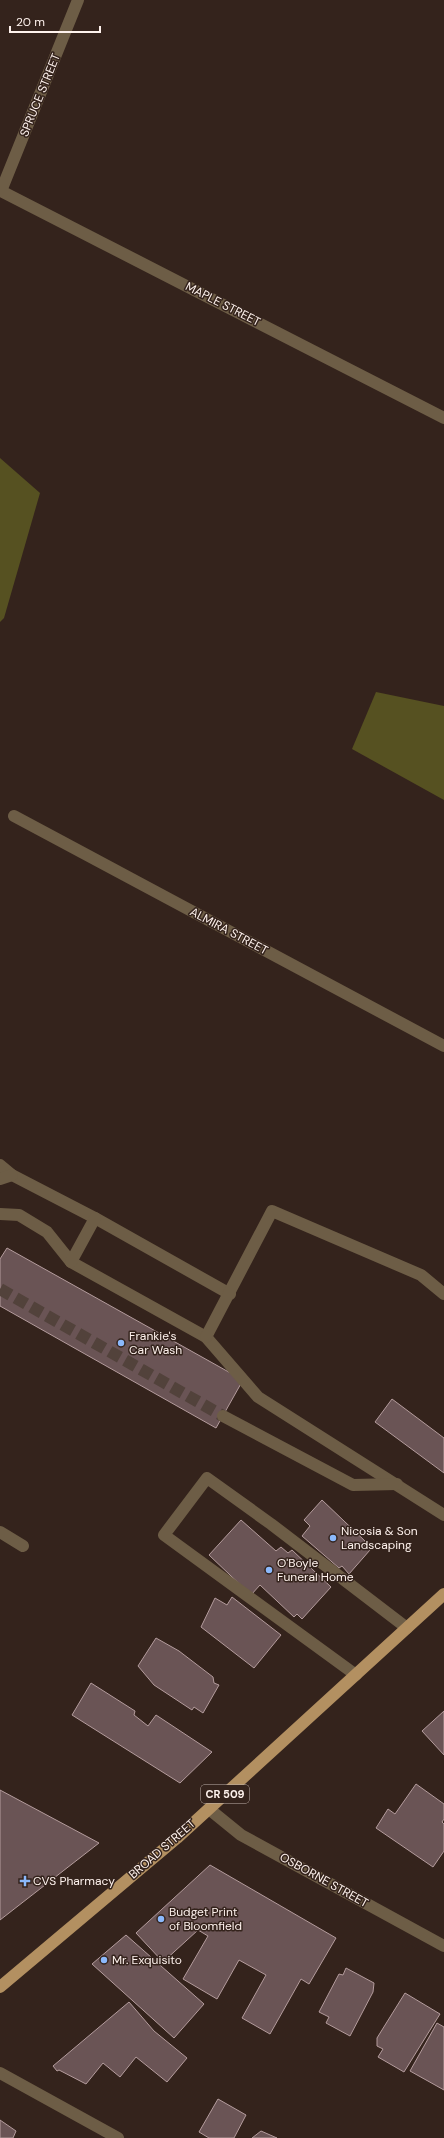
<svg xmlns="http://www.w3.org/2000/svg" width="444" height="2138" font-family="'DM Sans',sans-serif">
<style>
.green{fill:#565121}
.building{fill:#6a5455;stroke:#b49c9d}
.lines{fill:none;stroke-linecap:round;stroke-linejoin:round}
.minor-tunnel{stroke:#52423b;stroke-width:12;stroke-dasharray:12 6;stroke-linecap:butt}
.minor{stroke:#6d5d46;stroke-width:12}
.major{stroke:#b39061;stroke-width:12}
.poi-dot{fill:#8bb9fc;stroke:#34231c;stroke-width:1.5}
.labels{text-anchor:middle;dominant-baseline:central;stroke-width:3;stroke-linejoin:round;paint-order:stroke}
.shield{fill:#34231c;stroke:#c1b4ae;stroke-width:1}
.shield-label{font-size:11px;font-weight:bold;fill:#fef2ed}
.street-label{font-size:12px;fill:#fef2ed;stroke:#34231c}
.poi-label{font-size:12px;fill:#fef2ed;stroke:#34231c;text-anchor:start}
</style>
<rect width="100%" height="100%" fill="#34231c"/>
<g class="green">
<polygon points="0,458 40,493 4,618 0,622"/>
<polygon points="376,692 444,706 444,800 352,749"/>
</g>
<g class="building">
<polygon points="7,1248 243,1380 216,1428 0,1306 0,1259"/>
<polygon points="392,1399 444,1438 444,1473 375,1422"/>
<polygon points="322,1500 365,1541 363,1544 370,1550 349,1574 342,1566 339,1568 302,1536 310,1526 304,1520"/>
<polygon points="241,1520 276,1551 281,1547 288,1553 292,1550 331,1587 302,1619 297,1614 294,1617 260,1585 251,1595 209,1555"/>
<polygon points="232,1597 281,1635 254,1668 201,1627 215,1598 227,1605"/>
<polygon points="156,1638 179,1651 213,1677 214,1683 219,1685 203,1713 194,1707 192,1710 154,1685 138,1666"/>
<polygon points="91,1683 135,1711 134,1715 148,1726 156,1715 212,1752 180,1783 72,1715"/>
<polygon points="444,1711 444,1755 422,1731"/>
<polygon points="416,1784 444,1804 444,1819 442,1822 444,1824 444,1851 433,1867 376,1828 388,1809 395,1814"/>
<polygon points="0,1790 99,1843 0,1920"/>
<polygon points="210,1865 336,1938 309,1984 301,1979 270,2034 242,2018 266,1975 239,1960 217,1999 183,1979 208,1936 198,1930 163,1962 136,1933"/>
<polygon points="126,1935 204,2004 174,2038 92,1964"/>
<polygon points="346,1968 374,1983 373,1992 350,2036 326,2023 329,2017 319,2012 339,1974 343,1975"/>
<polygon points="405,1993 440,2014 404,2072 378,2057 383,2049 377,2046 377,2038"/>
<polygon points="129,2002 154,2031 187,2058 167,2082 136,2057 120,2077 103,2063 86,2084 59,2070 57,2071 53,2066"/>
<polygon points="437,2023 444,2027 444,2090 410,2071"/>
<polygon points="218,2099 246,2115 234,2138 209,2138 199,2132"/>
<polygon points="0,2120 16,2131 13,2138 0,2138"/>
<polygon points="261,2131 277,2138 252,2138"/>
</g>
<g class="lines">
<polyline class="minor-tunnel" points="0,1289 223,1416"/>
<g class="minor">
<polyline points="78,0 1,191 444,418"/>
<polyline points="14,816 444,1046"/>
<polyline points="0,1165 12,1175 95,1218 230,1294"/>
<polyline points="0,1179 12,1175"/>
<polyline points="0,1214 19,1215 47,1232 71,1262 206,1337 258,1397 444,1515"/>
<polyline points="71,1262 95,1218"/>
<polyline points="206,1337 272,1211 421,1275 444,1294"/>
<polyline points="223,1416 353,1485 397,1484"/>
<polyline points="0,1532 23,1546"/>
<polyline points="356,1675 164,1535 207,1478 271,1524 407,1628"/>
<polyline points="209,1809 241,1835 444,1946"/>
<polyline points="0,2073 118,2138"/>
</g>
<polyline class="major" points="0,1987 177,1838 444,1594"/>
</g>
<g class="poi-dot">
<circle cx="121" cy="1343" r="4"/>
<circle cx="333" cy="1538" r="4"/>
<circle cx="269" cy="1570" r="4"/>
<path d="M23 1875h4v4h4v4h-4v4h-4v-4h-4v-4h4z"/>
<circle cx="161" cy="1919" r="4"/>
<circle cx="104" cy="1960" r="4"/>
</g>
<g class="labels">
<rect class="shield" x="201" y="1785" width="48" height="18" rx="3"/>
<g class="shield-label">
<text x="225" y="1794">CR 509</text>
</g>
<g class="street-label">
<text transform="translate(40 95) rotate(-68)">SPRUCE STREET</text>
<text transform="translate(223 304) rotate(27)">MAPLE STREET</text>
<text transform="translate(229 931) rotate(28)">ALMIRA STREET</text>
<text transform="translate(162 1849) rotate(-41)">BROAD STREET</text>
<text transform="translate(324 1880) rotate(29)">OSBORNE STREET</text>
</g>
<g class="poi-label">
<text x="129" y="1336">Frankie's<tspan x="129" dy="14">Car Wash</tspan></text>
<text x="341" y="1531">Nicosia &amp; Son<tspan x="341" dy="14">Landscaping</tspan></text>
<text x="277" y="1563">O'Boyle<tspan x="277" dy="14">Funeral Home</tspan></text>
<text x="33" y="1881">CVS Pharmacy</text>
<text x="169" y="1912">Budget Print<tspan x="169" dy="14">of Bloomfield</tspan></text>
<text x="112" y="1960">Mr. Exquisito</text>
</g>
</g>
<path d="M10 26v6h90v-6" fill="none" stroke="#fef2ed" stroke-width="2"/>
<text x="16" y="26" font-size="12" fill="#fef2ed" stroke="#34231c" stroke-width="3" paint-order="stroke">20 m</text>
</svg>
